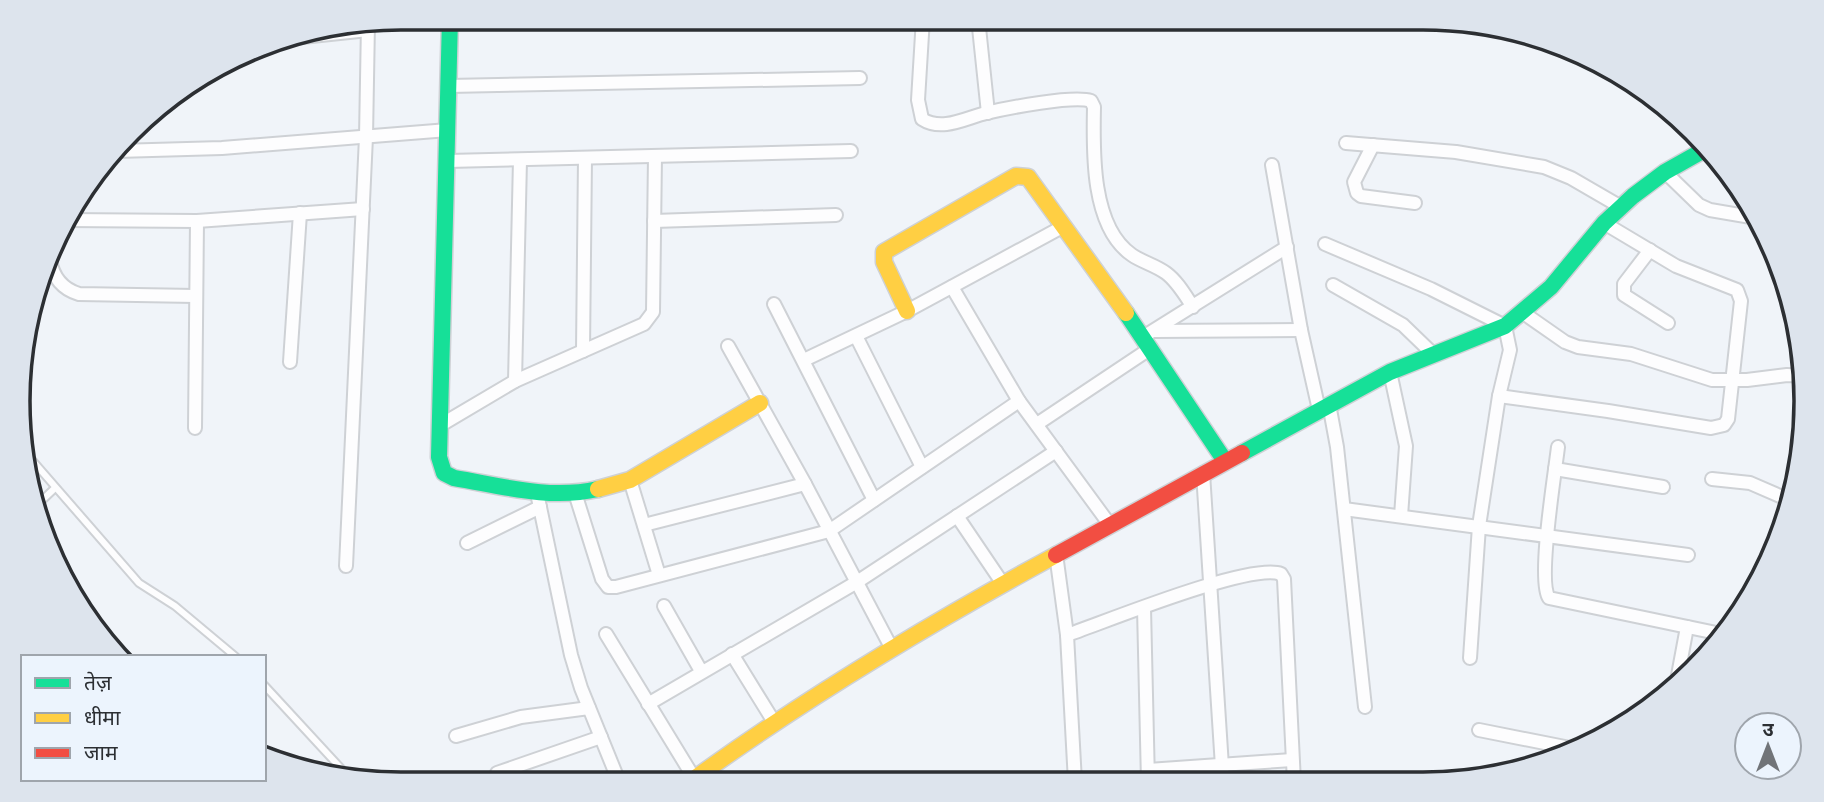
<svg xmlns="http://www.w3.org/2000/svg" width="1824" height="802" font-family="'Public Sans','Noto Sans Devanagari',sans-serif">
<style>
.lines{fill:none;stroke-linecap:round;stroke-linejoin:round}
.lane-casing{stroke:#ced1d5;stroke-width:10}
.street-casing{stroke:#ced1d5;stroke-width:16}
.fast-casing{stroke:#ced1d5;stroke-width:19}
.slow-casing{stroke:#ced1d5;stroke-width:19}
.jam-casing{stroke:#ced1d5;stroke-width:19}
.lane{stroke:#fdfdfe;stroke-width:6}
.street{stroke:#fdfdfe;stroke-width:12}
.fast{stroke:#16e098;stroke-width:16}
.slow{stroke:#ffcf43;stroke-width:16}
.jam{stroke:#f24e42;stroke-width:16}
.rim{fill:none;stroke:#2c2f33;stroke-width:3.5}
</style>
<rect width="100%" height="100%" fill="#f0f4f9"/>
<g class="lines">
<defs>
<g id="lane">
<polyline points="25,452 139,583 175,606 236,657"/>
<polyline points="36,506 55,488"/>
<polyline points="264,685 348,776"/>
</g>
<g id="street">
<path d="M923,18L918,100L922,119C942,132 966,118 986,113C1007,108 1074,95 1091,101L1094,107C1093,151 1091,227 1132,255C1142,262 1155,265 1166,273C1177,281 1185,295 1193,307"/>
<polyline points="978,18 988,113"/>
<polyline points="274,40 368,30"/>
<polyline points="449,86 860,78"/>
<polyline points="1346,143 1456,152 1544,167 1571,178 1621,207"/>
<polyline points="1373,145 1354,182 1357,193 1361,196 1415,203"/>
<polyline points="117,151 222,148 448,130"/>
<polyline points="448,161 851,151"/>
<polyline points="1272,165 1301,330 1319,410"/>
<polyline points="1665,172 1699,205 1710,210 1757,218"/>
<polyline points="65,220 197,221 363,209"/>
<polyline points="654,221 836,215"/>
<polyline points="1325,244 1431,289 1505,326 1510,350 1499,396 1479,526 1470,658"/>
<polyline points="1650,250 1624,284 1624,295 1668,323"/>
<path d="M50,260C53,277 62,289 79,294L195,296"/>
<polyline points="1333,285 1403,325 1433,354"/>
<polyline points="952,287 1019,401 1110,525"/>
<polyline points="774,304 874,500"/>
<polyline points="1522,312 1565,342 1578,347 1631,354 1712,380 1747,380 1787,375 1806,376"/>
<polyline points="1154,331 1301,330"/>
<polyline points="856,336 922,467"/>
<polyline points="1143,337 1287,247"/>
<polyline points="728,346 805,484 892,649"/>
<polyline points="583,351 585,158"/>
<polyline points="804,360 907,311 1064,226"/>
<polyline points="290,362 300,213"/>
<polyline points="1390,372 1406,446 1401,516"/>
<polyline points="515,381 520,160"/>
<polyline points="1499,396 1608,411 1711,428 1724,425 1728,419 1741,301 1737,290 1676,266 1604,223"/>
<polyline points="1329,404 1337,447 1365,707"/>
<polyline points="1037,424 1151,348"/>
<polyline points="439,426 515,381 644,324 653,312 655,156"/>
<polyline points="195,428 197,221"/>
<path d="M1558,447C1555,473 1537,581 1549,598L1726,635"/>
<polyline points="1555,469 1663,487"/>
<polyline points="1203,473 1223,782"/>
<polyline points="1712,479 1750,483 1789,500"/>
<polyline points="630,480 659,575"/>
<polyline points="537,493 571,655 581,688 620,784"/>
<polyline points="575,493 602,579 608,587 616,587 829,531 1019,401"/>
<polyline points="1344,509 1688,555"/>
<polyline points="957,516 1003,584"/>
<polyline points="644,525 805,484"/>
<polyline points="467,543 540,507"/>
<polyline points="1056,554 1067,635 1075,782"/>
<polyline points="346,566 366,137 368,23"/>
<polyline points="664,606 701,671"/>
<polyline points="1144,608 1148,782"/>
<polyline points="606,634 694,778"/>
<path d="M1067,635C1105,622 1251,562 1281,574L1284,579L1294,782"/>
<polyline points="732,654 774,722"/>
<polyline points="1676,686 1687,627"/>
<polyline points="648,704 857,582 1056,451"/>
<polyline points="1479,730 1580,750"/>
<polyline points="456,736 521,717 589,708"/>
<polyline points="1148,770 1292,760"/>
<polyline points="497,773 601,737"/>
</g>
<g id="fast">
<path d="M450,18L439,457L444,473L454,478C502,486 549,500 598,489"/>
<polyline points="1126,313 1225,461"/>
<polyline points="1242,453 1390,372 1505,326 1551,287 1604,223 1633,196 1665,172 1704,150"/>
</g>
<g id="slow">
<polyline points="907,311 884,262 884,252 1016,176 1028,177 1126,313"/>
<polyline points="598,489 630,480 760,403"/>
<path d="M687,784C804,699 929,624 1056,555"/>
</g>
<polyline id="jam" points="1056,555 1242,453"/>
</defs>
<use href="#lane" class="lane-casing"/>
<use href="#street" class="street-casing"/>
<use href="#fast" class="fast-casing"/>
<use href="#slow" class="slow-casing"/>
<use href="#jam" class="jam-casing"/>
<use href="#lane" class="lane"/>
<use href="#street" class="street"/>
<use href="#fast" class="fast"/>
<use href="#slow" class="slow"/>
<use href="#jam" class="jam"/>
</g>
<path d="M0 0H1824V802H0ZM401 30H1423A371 371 0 0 1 1794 401V401A371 371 0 0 1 1423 772H401A371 371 0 0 1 30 401V401A371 371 0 0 1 401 30Z" fill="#dde4ed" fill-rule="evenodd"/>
<path class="rim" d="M401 30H1423A371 371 0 0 1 1794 401V401A371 371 0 0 1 1423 772H401A371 371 0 0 1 30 401V401A371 371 0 0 1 401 30Z"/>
<rect x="21" y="655" width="245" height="126" fill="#ecf4fd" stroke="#9fa5ac" stroke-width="2"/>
<rect x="35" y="678" width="35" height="10" fill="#16e098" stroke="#9fa5ac" stroke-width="2"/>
<text x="84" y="690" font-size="21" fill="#2c2f33">तेज़</text>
<rect x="35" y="713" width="35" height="10" fill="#ffcf43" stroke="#9fa5ac" stroke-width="2"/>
<text x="84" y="725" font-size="21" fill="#2c2f33">धीमा</text>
<rect x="35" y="748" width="35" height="10" fill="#f24e42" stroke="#9fa5ac" stroke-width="2"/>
<text x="84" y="760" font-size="21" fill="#2c2f33">जाम</text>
<g transform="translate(1768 746)"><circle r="33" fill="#ecf4fd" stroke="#9fa5ac" stroke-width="2"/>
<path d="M0-5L12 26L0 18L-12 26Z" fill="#717478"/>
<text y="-10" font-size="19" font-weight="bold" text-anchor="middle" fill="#2c2f33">उ</text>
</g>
</svg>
